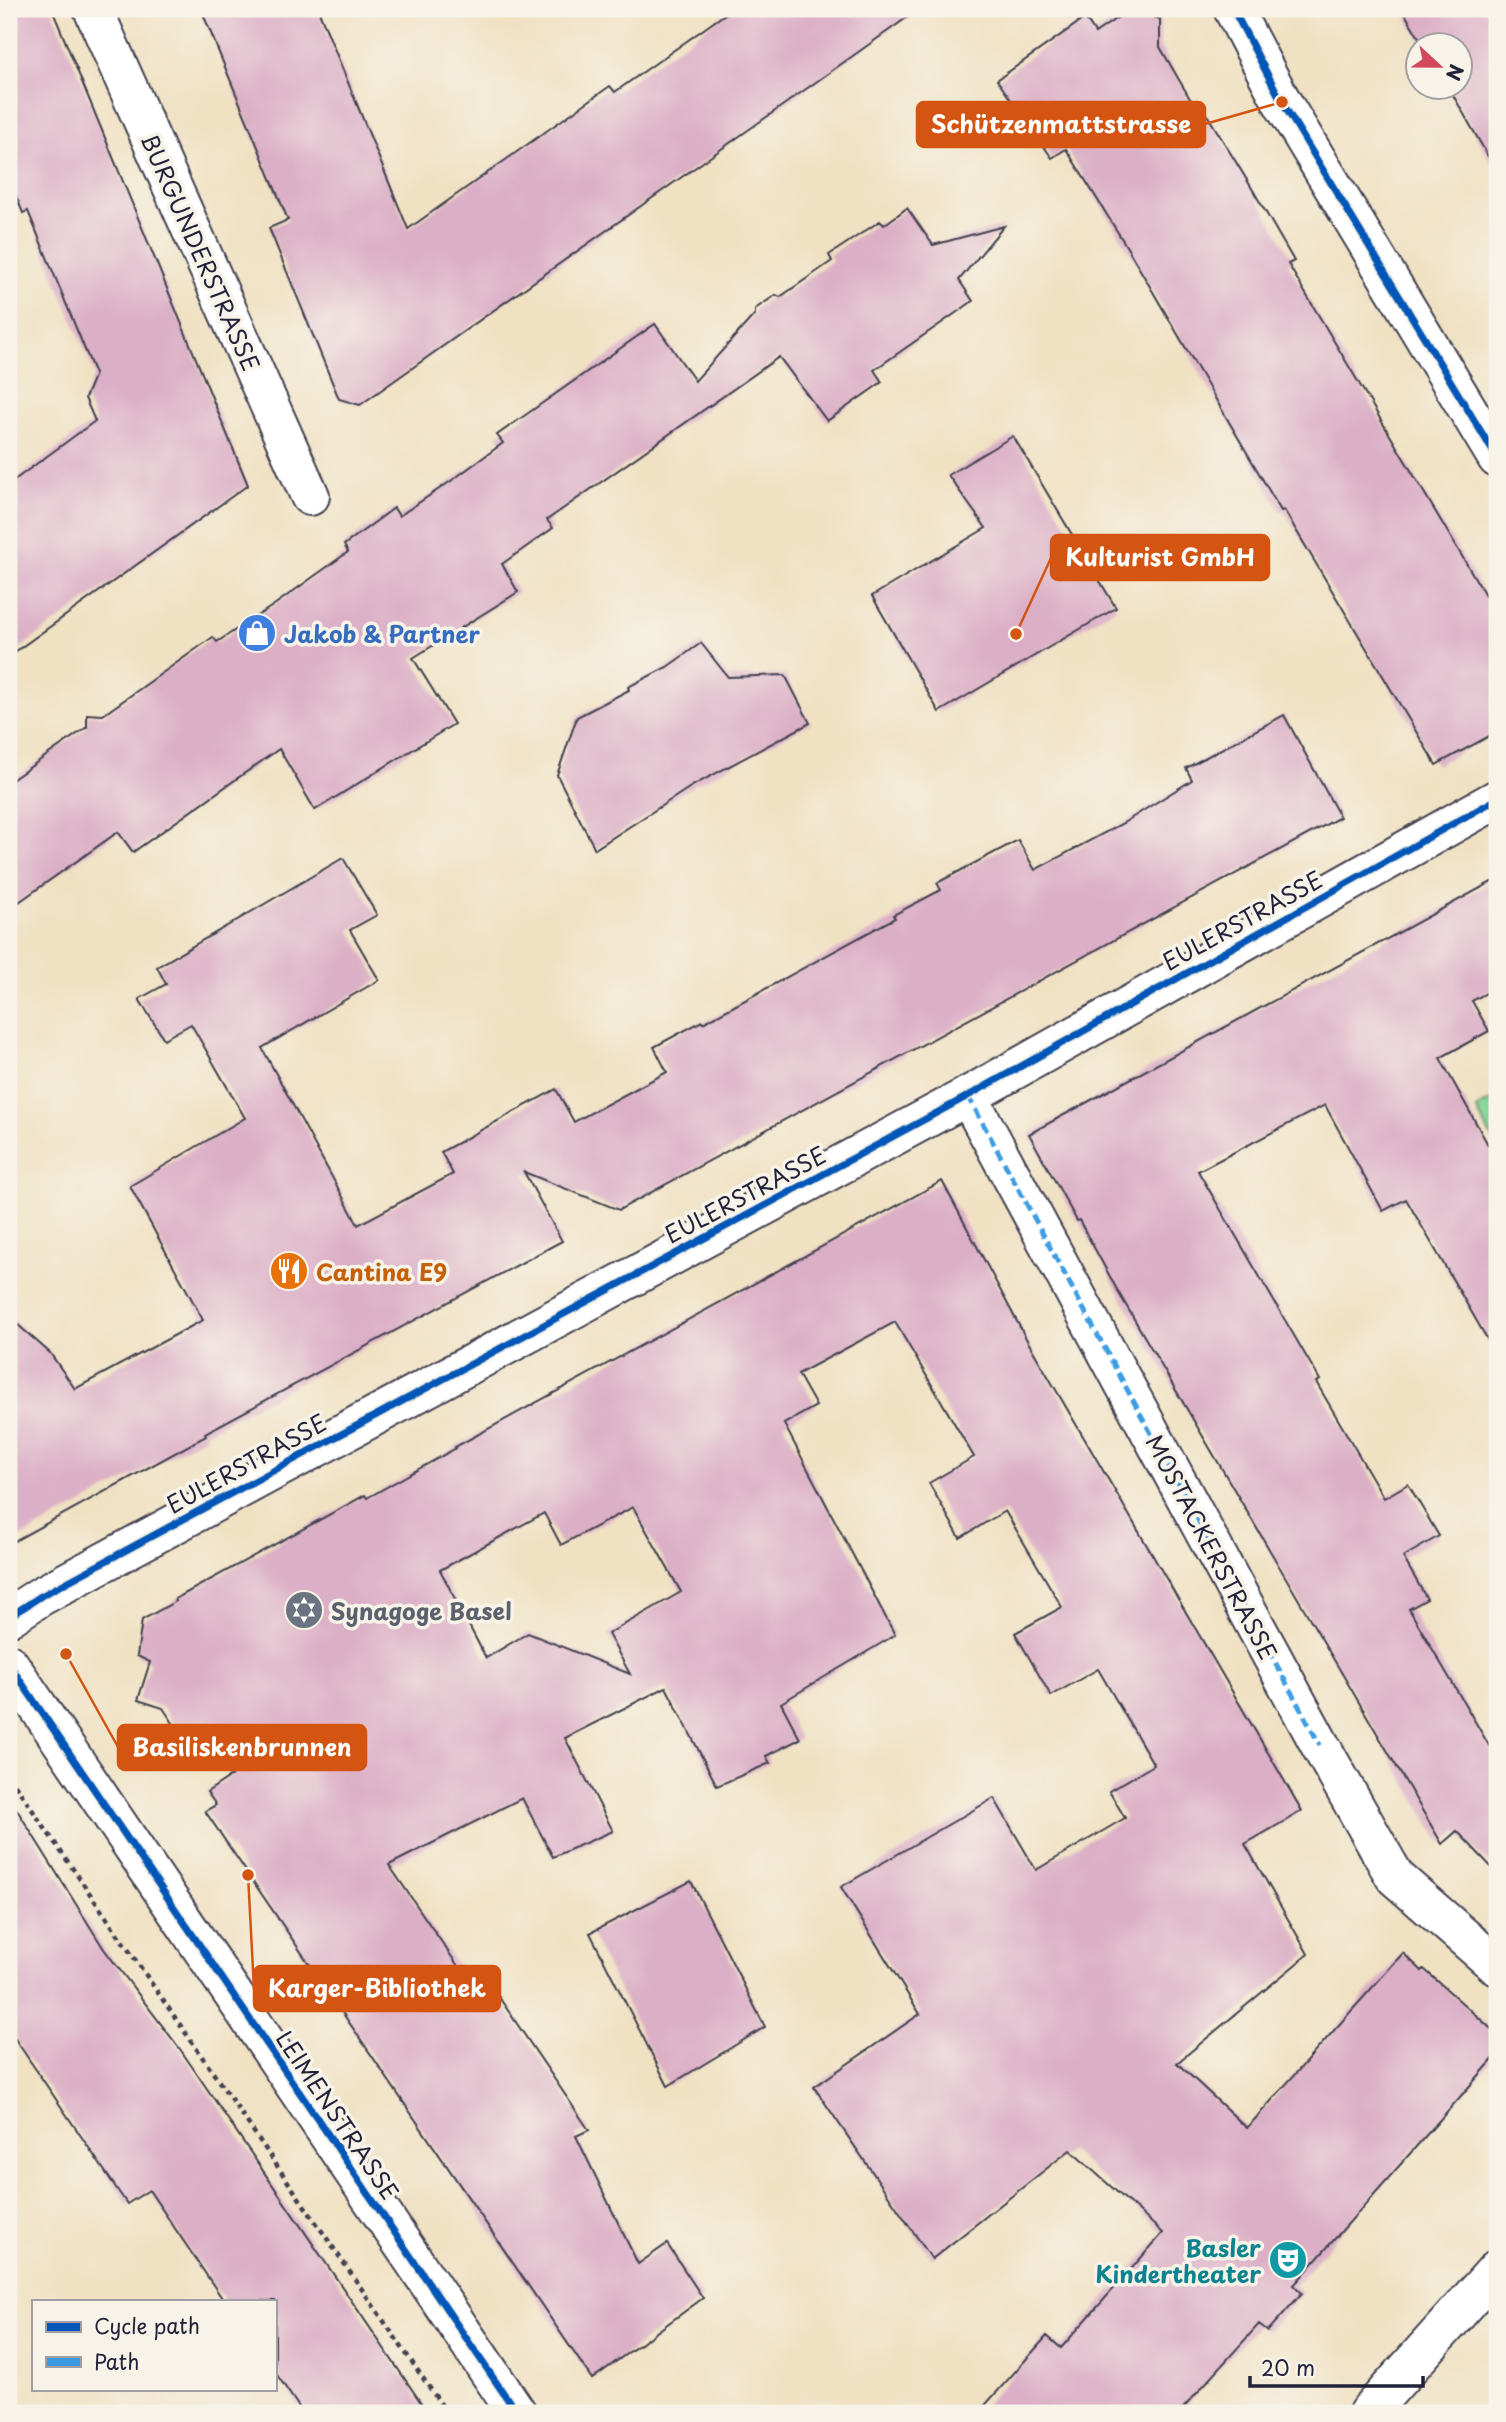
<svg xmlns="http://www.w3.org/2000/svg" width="1506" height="2422" font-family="'Playpen Sans',sans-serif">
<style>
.green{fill:#87d696;stroke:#547c68;stroke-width:2}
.building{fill:#dbafc6;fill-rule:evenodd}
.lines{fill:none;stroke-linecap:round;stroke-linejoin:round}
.street-casing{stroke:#413f4f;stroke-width:42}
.path{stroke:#413f4f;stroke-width:4.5;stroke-dasharray:5 5;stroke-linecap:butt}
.street{stroke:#fff;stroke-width:38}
.quiet{stroke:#3c9ce2;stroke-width:5;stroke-dasharray:10 5;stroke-linecap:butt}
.cycleway-casing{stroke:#f7f3e8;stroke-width:11}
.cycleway{stroke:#0057b8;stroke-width:7}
.labels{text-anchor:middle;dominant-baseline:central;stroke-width:7;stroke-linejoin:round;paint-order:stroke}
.street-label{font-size:23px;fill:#22223b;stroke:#f7f3e8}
.shop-label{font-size:23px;font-weight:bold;fill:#366cbe;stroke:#f7f3e8;text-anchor:start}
.food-label{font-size:23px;font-weight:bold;fill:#c56008;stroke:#f7f3e8;text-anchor:start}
.worship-label{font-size:23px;font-weight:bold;fill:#5b616d;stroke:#f7f3e8;text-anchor:start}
.culture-label{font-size:23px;font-weight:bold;fill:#0d838f;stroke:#f7f3e8;text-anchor:end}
.leader{fill:none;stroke:#d45411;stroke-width:2.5}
.callout-dot{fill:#d45411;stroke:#f7f3e8;stroke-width:2.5}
.callout{fill:#d45411;stroke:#d45411;stroke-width:2.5}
.callout-label{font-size:24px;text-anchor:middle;font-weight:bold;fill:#fff}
</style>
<rect width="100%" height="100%" fill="#f7f3e8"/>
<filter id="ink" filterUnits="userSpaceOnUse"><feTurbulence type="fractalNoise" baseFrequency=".0143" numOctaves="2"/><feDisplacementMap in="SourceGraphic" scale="14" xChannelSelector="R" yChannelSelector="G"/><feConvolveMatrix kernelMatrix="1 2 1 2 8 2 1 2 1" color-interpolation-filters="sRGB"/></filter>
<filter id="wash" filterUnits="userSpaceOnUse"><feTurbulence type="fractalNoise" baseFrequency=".00686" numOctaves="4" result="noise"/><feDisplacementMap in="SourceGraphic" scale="28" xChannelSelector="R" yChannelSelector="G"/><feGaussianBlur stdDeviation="1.57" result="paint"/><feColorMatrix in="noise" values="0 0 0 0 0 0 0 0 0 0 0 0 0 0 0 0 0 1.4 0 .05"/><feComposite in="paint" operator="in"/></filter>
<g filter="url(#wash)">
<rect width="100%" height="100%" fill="#f0e1c3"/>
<polygon class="green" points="1497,1097 1497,1147 1476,1109"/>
<g id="blocks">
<g class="building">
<polygon points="9,9 52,9 248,485 9,656 9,484 95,421 85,398 95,374 28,211 23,213 9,179"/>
<polygon points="201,9 318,9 408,229 610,86 615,92 732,9 919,9 360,405 339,399 269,228 288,220"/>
<polygon points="1130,9 1160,19 1160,47 1200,116 1206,113 1250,185 1294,261 1288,264 1497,615 1497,732 1436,765 1284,510 1281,511 1125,244 1066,149 1052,158 997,80 1085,18 1095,33"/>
<polygon points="1402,9 1497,9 1497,172 1449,88 1460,88 1460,46 1424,46"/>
<polygon points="907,208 933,245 1004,226 959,280 973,301 874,370 882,382 827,421 779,357 547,520 553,528 502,564 518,592 413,658 454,724 315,810 279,749 133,852 118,832 9,909 9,782 87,727 87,714 103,715 213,637 217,642 274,605 348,552 344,545 394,508 399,516 451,481 503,443 497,435 655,324 695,381 755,314 755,309 776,295 780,297 832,261 829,255 880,221 884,225"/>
<polygon points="1013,436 1116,608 939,712 872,596 986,528 948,475"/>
<polygon points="701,643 728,677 785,675 810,723 692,786 595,849 557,775 577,717 629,690 628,687 667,667"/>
<polygon points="1284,715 1340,817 619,1210 524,1172 562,1241 205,1433 206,1436 9,1544 9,1317 50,1353 75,1389 203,1320 130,1186 245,1118 191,1024 164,1039 139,999 166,984 157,967 343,858 377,915 350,930 379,980 262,1048 358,1225 453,1174 441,1152 556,1089 574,1122 667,1072 654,1047 702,1021 703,1023 895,918 893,915 941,890 937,883 1018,840 1035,870 1125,822 1192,780 1186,768"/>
<polygon points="1497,879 1497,987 1472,1001 1489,1031 1440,1058 1497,1161 1497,1356 1406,1199 1383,1211 1325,1105 1198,1171 1320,1380 1316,1382 1384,1498 1408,1484 1439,1536 1403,1557 1427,1599 1409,1609 1497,1759 1497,1873 1457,1831 1442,1844 1120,1295 1079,1220 1077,1221 1029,1134"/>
<path d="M942,1181L1028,1342L1302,1811L1245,1844L1308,1954L1177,2063L1247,2128L1403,1953L1422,1971L1424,1969L1497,2034V2055L1294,2285L1302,2293L1268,2331L1259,2324L1179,2413H978L1047,2336L1061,2348L1163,2233L1070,2150L932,2259L814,2087L920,2014L841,1887L994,1798L1036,1870L1125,1818L1109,1791L1154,1765L1098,1669L1051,1696L1015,1633L1062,1607L1005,1511L960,1538L929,1483L974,1457L895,1322L798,1374L816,1406L784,1424L895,1635L781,1703L800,1739L766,1756L770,1763L717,1786L666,1687L565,1738L613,1831L553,1857L522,1798L389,1865L475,1991L490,1984L589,2130L576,2136L638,2264L667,2244L703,2298L592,2379L205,1811L216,1805L207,1792L280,1743L175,1726L163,1708L138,1700L150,1662L137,1656L142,1620L176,1601L175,1599L365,1495L367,1498L456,1448L455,1447ZM633,1507L681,1592L608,1634L630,1674L528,1633L486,1658L440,1570L544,1513L561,1545Z"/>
<polygon points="9,1797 104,1949 180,2049 428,2413 303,2413 275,2372 275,2301 224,2301 149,2190 127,2204 9,2030"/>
<polygon points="691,1881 765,2027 668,2086 590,1933"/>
</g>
</g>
</g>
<g filter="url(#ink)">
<use href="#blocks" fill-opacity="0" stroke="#413f4f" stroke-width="2"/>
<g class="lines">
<defs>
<g id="street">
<polyline points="93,9 310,496"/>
<polyline points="1233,9 1282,102 1497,458"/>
<polyline points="968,1096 1320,1745 1395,1877 1497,1966"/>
<polyline points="9,1617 41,1596 968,1096 1497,799"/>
<polyline points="9,1664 517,2413"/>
<polyline points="1368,2413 1497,2269"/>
</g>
</defs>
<use href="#street" class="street-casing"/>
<g class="path">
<polyline points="1068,17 1080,9"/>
<polyline points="9,1776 447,2413"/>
</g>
<use href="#street" class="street"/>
<polyline class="quiet" points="968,1096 1320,1745"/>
<defs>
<g id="cycleway">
<polyline points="1233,9 1282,102 1497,458"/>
<polyline points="9,1617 41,1596 968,1096 1497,799"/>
<polyline points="9,1664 517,2413"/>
</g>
</defs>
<use href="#cycleway" class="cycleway-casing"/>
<use href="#cycleway" class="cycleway"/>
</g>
</g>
<defs>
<symbol id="shop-disc" viewBox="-11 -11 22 22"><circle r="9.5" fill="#3f7fe0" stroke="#f7f3e8"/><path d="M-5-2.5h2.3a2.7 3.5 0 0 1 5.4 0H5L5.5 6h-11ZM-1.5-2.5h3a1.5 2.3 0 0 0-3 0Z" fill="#fff"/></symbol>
<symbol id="restaurant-disc" viewBox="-11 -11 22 22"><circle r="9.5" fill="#e8710a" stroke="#f7f3e8"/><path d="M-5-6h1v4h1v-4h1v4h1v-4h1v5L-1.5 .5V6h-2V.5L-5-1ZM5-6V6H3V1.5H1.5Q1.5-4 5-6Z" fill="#fff"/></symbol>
<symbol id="synagogue-disc" viewBox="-11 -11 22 22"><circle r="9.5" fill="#6b7280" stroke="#f7f3e8"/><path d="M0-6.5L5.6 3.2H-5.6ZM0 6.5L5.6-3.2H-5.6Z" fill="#fff"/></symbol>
<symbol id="theatre-disc" viewBox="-11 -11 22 22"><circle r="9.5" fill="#0f9aa8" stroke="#f7f3e8"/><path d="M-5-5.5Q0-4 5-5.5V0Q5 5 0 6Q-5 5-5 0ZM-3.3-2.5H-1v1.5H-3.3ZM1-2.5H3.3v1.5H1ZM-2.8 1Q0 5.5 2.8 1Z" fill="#fff"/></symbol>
</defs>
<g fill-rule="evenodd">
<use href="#shop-disc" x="235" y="611" width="44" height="44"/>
<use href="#restaurant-disc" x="267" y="1249" width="44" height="44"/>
<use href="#synagogue-disc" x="282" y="1588" width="44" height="44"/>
<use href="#theatre-disc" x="1266" y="2238" width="44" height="44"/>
</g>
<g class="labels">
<g class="street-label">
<text transform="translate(201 252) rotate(66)">BURGUNDERSTRASSE</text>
<text transform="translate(1242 920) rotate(-29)">EULERSTRASSE</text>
<text transform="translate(745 1194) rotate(-28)">EULERSTRASSE</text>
<text transform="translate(246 1463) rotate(-29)">EULERSTRASSE</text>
<text transform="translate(1212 1547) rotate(62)">MOSTACKERSTRASSE</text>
<text transform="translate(338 2115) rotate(56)">LEIMENSTRASSE</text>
</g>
<g class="shop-label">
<text x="284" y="633">Jakob &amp; Partner</text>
</g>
<g class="food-label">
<text x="316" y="1271">Cantina E9</text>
</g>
<g class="worship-label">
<text x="331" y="1610">Synagoge Basel</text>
</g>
<g class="culture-label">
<text x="1261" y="2247">Basler<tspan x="1261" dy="26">Kindertheater</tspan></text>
</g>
</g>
<path class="leader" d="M1282 102L1205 124M1016 634L1051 558M66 1654L118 1747M248 1875L254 1989"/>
<g class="callout-dot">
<circle cx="1282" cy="102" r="7"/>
<circle cx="1016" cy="634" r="7"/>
<circle cx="66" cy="1654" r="7"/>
<circle cx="248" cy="1875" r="7"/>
</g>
<g class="callout">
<rect x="917" y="102" width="288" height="45" rx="7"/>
<rect x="1051" y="535" width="218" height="45" rx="7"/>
<rect x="118" y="1725" width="248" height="45" rx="7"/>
<rect x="254" y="1966" width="246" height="45" rx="7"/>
</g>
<g class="callout-label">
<text x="1061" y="133">Schützenmattstrasse</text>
<text x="1160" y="566">Kulturist GmbH</text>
<text x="242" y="1756">Basiliskenbrunnen</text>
<text x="377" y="1997">Karger-Bibliothek</text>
</g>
<rect width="1506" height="2422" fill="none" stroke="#f7f3e8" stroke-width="35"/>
<rect x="32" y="2300" width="245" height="91" fill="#f7f3e8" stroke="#a29fa3" stroke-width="2"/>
<rect x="46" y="2322" width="35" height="10" fill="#0057b8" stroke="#a29fa3" stroke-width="2"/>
<text x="94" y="2334" font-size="21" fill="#22223b">Cycle path</text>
<rect x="46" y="2357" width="35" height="10" fill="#3c9ce2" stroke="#a29fa3" stroke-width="2"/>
<text x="94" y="2370" font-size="21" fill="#22223b">Path</text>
<g transform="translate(1439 66) rotate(112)"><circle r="33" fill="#f7f3e8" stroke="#a29fa3" stroke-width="2"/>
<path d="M0-5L12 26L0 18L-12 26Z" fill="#d1495b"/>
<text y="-10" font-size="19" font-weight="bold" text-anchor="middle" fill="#22223b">N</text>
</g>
<path d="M1250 2376v10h173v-10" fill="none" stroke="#22223b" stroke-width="3.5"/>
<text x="1261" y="2376" font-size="21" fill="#22223b" stroke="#f7f3e8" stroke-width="5" paint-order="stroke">20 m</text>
</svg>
